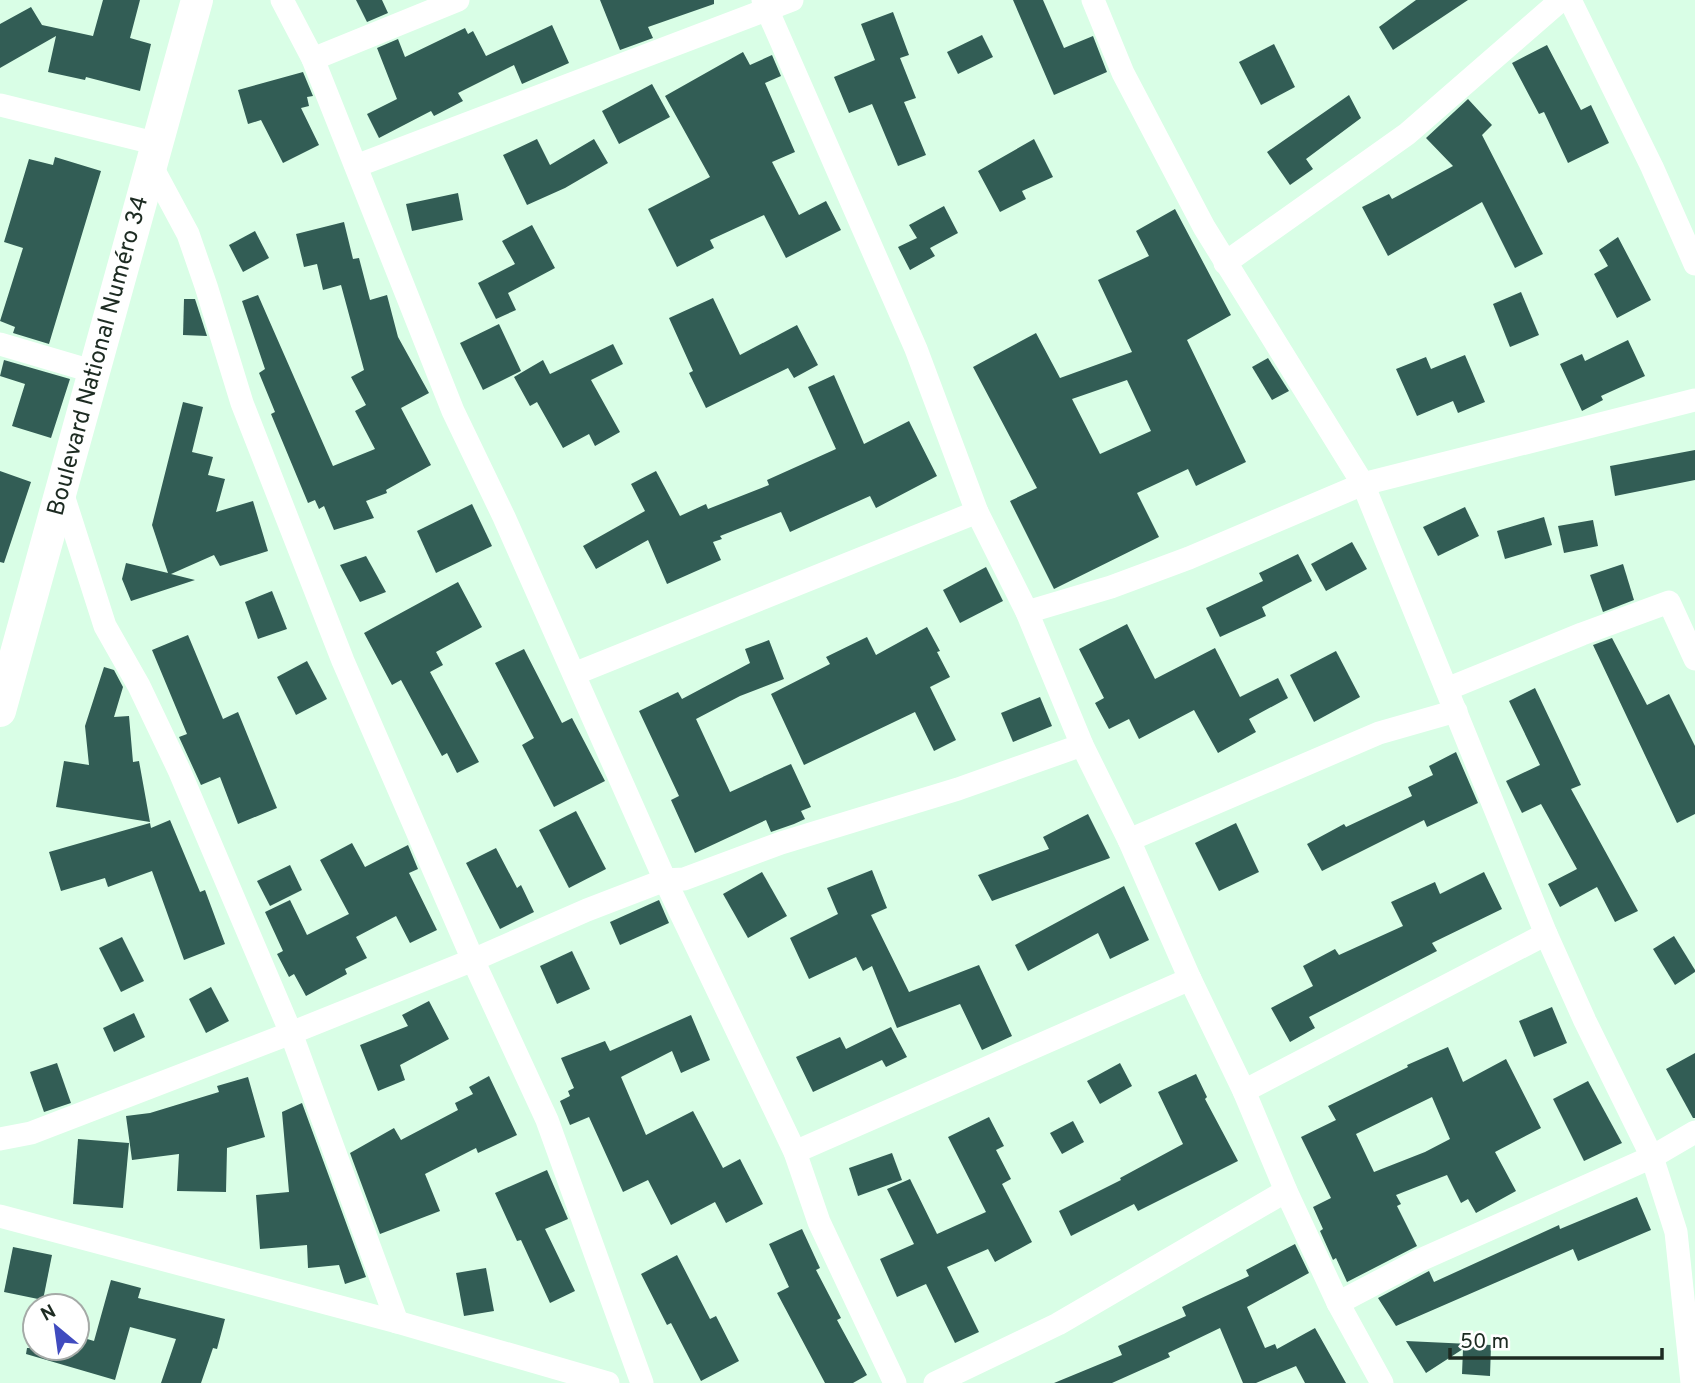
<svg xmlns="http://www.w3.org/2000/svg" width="1695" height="1383" font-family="Overpass,sans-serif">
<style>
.building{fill:#325d55;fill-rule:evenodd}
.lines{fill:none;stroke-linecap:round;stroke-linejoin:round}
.street{stroke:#fff;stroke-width:23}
.secondary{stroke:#fff;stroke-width:32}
.labels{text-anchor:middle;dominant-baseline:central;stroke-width:7;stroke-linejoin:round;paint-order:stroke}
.street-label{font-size:24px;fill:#1d2b22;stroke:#fff}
</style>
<rect width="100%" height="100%" fill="#d9fee6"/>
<g class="building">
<polygon points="103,0 140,0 130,38 151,44 140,91 86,77 85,80 48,72 56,36 0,68 0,24 31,7 42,25 93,36"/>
<polygon points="356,0 382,0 388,13 367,22"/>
<polygon points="600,0 714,0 714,4 648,27 653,38 620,50"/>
<polygon points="1013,0 1043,0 1064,48 1093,36 1107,72 1054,95"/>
<polygon points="1416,0 1468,0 1393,50 1379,27"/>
<polygon points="893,12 909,55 900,58 916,98 904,102 926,155 898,166 872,104 849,113 834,77 875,60 861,24"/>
<polygon points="552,25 569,63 522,84 514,65 458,93 463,101 434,116 431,111 379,138 367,114 397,99 377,48 398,39 405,57 465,28 468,34 473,31 486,56"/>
<polygon points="982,35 993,57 958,74 947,52"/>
<polygon points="1274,44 1295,87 1261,105 1239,62"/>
<polygon points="1547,45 1581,110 1591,105 1609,143 1568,163 1544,112 1539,114 1512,63"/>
<polygon points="743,52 750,65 772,55 781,76 765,83 795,152 772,162 799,215 826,201 841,230 786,258 764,215 710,240 714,248 677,267 648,209 710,177 665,96"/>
<polygon points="303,72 313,96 307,97 309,106 301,108 319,145 283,163 261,120 248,124 238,90"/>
<polygon points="652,84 670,117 619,144 602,111"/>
<polygon points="1349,95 1361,118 1306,159 1313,169 1290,185 1267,152"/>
<polygon points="1468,99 1492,125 1482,135 1543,254 1515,268 1482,202 1388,256 1362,207 1389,194 1392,199 1453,166 1426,138"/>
<polygon points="537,139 550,165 594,139 608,163 565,188 527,205 503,155"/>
<polygon points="1034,139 1053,177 1022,191 1026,199 1000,212 978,171"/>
<polygon points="55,157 101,171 49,344 13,333 15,327 0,321 23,248 4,242 29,159 53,165"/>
<polygon points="458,193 463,220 412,231 406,204"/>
<polygon points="944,206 958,233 930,248 935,256 910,270 898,247 917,238 909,225"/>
<path d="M1175,209L1231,315L1187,340L1246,462L1196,486L1188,469L1137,493L1159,537L1054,589L1010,501L1037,488L973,367L1036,333L1060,378L1132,352L1098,280L1149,256L1136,231ZM1127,380L1151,431L1100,454L1072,399Z"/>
<polygon points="344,222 353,259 359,258 370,300 387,295 398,337 429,393 401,408 431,465 386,490 387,493 366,501 374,518 334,530 324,506 319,509 315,500 308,503 271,414 275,412 259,373 265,369 242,301 258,295 333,466 375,449 355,411 366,405 351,377 364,370 341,285 323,290 317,264 304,267 296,234"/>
<polygon points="532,225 555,268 508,293 516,310 496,319 478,283 515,264 502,241"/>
<polygon points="255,231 269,258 243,272 229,245"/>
<polygon points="1618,237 1651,300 1617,318 1594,274 1608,266 1599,250"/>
<polygon points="1521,292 1539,335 1510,347 1493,304"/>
<polygon points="713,298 740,355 797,325 818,365 794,378 788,368 706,408 689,373 693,371 669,318"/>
<polygon points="184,299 195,299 207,336 183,335"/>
<polygon points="499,324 521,371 483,390 460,343"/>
<polygon points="1628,340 1645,376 1601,396 1603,400 1582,411 1560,364 1582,354 1585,361"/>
<polygon points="613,344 623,364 591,380 620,432 595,446 589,434 563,448 537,402 530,406 514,377 543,360 550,374"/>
<polygon points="1465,355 1485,402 1458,413 1453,401 1417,416 1396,369 1426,357 1431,369"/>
<polygon points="1268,358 1289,391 1272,400 1252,367"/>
<polygon points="4,360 70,379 51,438 12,426 25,384 0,376"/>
<polygon points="834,375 864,444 909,421 937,476 876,508 870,496 790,532 781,512 720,536 722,539 713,542 721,560 667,584 648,540 596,569 583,546 645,511 631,484 656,471 680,516 706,504 708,509 769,485 767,480 836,449 808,387"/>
<polygon points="183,402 203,407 192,452 213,457 208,475 225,479 216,512 253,501 268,551 220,566 214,555 171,574 195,580 131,601 122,579 126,563 168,573 152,525"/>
<polygon points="1695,450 1695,480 1615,496 1610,466"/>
<polygon points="0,471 31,482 4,563 0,562"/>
<polygon points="472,504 492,546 436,573 417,531"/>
<polygon points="1465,507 1479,536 1438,556 1423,527"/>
<polygon points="1544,517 1552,545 1505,559 1497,531"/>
<polygon points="1593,520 1598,546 1564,553 1558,526"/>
<polygon points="1352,542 1367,569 1326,591 1311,564"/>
<polygon points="1298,554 1312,581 1262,607 1266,616 1220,637 1206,608 1263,581 1259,573"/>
<polygon points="366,556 386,592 360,602 340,565"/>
<polygon points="1623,564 1634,600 1603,612 1590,575"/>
<polygon points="986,567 1003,601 960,623 943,590"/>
<polygon points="458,582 482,627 436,652 443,665 430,672 479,762 457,773 447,753 442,756 401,680 392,685 364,633"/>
<polygon points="272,591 287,629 258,639 245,602"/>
<polygon points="1127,624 1155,679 1215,648 1240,697 1278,678 1288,698 1249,719 1256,732 1218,753 1194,710 1139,739 1129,719 1109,729 1095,703 1104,698 1079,649"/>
<polygon points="927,627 940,651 937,652 950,677 930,687 956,740 934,751 915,712 804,765 771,694 830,664 826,657 867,637 876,655"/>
<polygon points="188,635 223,719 238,712 277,808 238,824 220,777 201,785 179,737 187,734 152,650"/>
<polygon points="1612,638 1647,705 1669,694 1695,746 1695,814 1677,823 1593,645"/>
<polygon points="769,640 784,679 740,696 696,719 730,792 791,764 811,807 801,811 805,819 794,824 771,832 766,820 695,853 671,800 679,796 639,711 678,692 682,699 750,663 745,649"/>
<polygon points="524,649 562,723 572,718 605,781 554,807 522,745 534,738 495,663"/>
<polygon points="1336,651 1360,697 1314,722 1290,675"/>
<polygon points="307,661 327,699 296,715 277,677"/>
<polygon points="104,667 114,670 123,687 114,717 129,716 133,762 139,761 150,822 56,807 64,761 89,765 85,726"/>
<polygon points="1535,688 1581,785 1571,789 1638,911 1615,922 1597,887 1560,907 1548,884 1577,869 1541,804 1522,813 1506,781 1540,765 1509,701"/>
<polygon points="1040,697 1052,726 1013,742 1001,713"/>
<polygon points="1456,752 1478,803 1427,827 1424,820 1322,871 1307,844 1344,824 1346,827 1412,796 1408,787 1433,775 1429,766"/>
<polygon points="576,811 606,869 569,888 539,830"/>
<polygon points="1088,814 1110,858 992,901 978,875 1049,849 1043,837"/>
<polygon points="170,820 200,892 205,890 225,944 184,960 152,871 108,887 105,878 61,891 49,852 150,823 151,828"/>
<polygon points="1236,823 1259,872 1219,891 1195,843"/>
<polygon points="352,843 365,867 408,845 418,869 409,873 437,930 410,943 396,916 356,937 367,958 345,969 347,974 306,996 294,974 289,977 277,954 283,951 265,912 290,900 307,935 349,914 320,860"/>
<polygon points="496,848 517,888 521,885 534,912 500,929 466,863"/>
<polygon points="290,865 302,890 270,906 257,881"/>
<polygon points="872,870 887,908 871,915 909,992 979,965 1012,1036 982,1050 960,1004 897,1028 872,966 863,971 856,957 809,979 790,938 838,914 827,888"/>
<polygon points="762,872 787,916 748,938 723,894"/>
<polygon points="1484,872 1502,909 1432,943 1437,951 1309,1017 1315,1028 1290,1042 1271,1008 1313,986 1303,966 1335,949 1339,955 1403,926 1391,902 1435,882 1440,894"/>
<polygon points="1124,886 1149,940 1110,959 1098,933 1028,971 1015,945"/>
<polygon points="659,900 669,923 620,945 610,922"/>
<polygon points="1674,936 1695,970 1695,972 1675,985 1653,949"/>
<polygon points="122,937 144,981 121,992 99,948"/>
<polygon points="572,951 590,989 557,1004 540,966"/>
<polygon points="211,987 229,1021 206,1033 189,999"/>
<polygon points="429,1001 449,1039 400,1065 405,1080 378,1091 360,1045 408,1026 402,1015"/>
<polygon points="1552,1007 1567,1043 1534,1057 1519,1021"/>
<polygon points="134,1013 145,1037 114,1052 103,1028"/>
<polygon points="691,1015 710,1060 681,1073 672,1051 621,1077 646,1135 693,1111 723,1168 740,1159 763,1204 726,1223 715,1202 671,1225 648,1180 623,1192 589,1117 570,1125 560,1101 570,1096 568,1091 574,1088 561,1058 605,1041 610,1051"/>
<polygon points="891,1027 907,1057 886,1067 882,1060 813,1092 796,1057 840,1037 846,1049"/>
<path d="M1448,1047L1463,1082L1506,1059L1541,1128L1495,1152L1516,1191L1476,1213L1468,1199L1461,1203L1447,1175L1396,1195L1401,1204L1397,1206L1417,1246L1347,1282L1336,1258L1333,1260L1320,1231L1323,1229L1313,1207L1331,1198L1301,1137L1336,1120L1328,1106L1408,1067L1407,1065ZM1432,1097L1450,1139L1425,1152L1374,1172L1356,1134Z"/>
<polygon points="1695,1053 1695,1118 1693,1118 1666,1069"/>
<polygon points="57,1063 71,1103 44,1112 30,1072"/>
<polygon points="1120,1063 1132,1086 1100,1104 1087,1081"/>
<polygon points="1196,1074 1207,1097 1205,1099 1238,1161 1138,1211 1134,1204 1071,1236 1059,1211 1121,1180 1120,1178 1183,1144 1158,1092"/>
<polygon points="489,1076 517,1135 478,1153 476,1148 425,1174 440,1211 380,1234 350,1153 394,1128 401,1140 458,1110 455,1103 473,1094 469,1087"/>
<polygon points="248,1077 265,1137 227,1148 226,1192 177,1191 179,1154 132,1160 126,1116 150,1113 219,1092 217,1086"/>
<polygon points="1588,1081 1622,1143 1584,1161 1553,1099"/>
<polygon points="302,1103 366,1277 345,1284 339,1265 308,1268 307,1245 260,1249 256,1195 289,1192 282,1112"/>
<polygon points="989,1117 1004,1146 996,1150 1011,1179 1002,1184 1032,1242 995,1262 988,1249 947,1267 979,1332 955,1343 926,1284 897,1297 880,1259 914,1244 887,1189 910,1179 937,1234 986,1212 948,1137"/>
<polygon points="1073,1121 1084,1142 1062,1154 1050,1133"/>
<polygon points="78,1139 129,1143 123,1208 73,1204"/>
<polygon points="892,1153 902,1180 858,1196 849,1168"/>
<polygon points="547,1170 568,1219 545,1229 575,1291 550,1303 521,1240 517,1241 495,1193"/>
<polygon points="1637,1197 1651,1230 1578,1261 1573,1249 1396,1326 1378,1298 1429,1271 1434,1282 1559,1225 1560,1229"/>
<polygon points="802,1229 820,1268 816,1270 841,1318 837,1320 867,1375 853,1383 825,1383 777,1293 789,1287 769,1244"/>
<polygon points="1295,1244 1309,1273 1247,1307 1265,1348 1275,1344 1277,1349 1315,1328 1346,1383 1305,1383 1296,1366 1256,1383 1243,1383 1220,1328 1168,1353 1170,1357 1112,1383 1054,1383 1122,1355 1118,1346 1186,1316 1182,1307 1249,1276 1246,1270"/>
<polygon points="13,1247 52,1255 43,1300 4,1292"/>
<polygon points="677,1255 710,1319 716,1316 739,1361 701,1381 671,1323 667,1325 641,1274"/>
<polygon points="486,1268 494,1311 464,1316 456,1273"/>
<polygon points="111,1280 141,1288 138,1298 225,1319 217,1349 213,1348 201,1383 161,1383 176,1339 130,1327 115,1380 26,1354 27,1348 77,1348 77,1336 94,1341"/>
<polygon points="1406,1341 1491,1345 1490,1376 1462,1374 1463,1349 1426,1373"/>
</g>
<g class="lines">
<g class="street">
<polyline points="282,0 313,59 453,411 504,517 665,880 795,1152 819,1222 895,1383"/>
<polyline points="763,0 916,349 977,512 1027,612 1082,745 1129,840 1190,979 1244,1091 1286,1191 1338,1303 1382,1383"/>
<polyline points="1093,0 1123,73 1204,227 1363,484 1546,934 1585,1021 1652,1157 1676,1232 1692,1383"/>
<polyline points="1570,0 1652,167 1695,264"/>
<polyline points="313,59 458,0"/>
<polyline points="0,105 158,144"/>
<polyline points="356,166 792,0"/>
<polyline points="152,167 188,234 206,286 242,403 343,661 473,960 547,1120 642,1383"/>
<polyline points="1225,263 1407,134 1561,0"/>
<polyline points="0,344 95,372"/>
<polyline points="62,492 105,626 139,686 179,770 291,1033 397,1322"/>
<polyline points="1027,612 1111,587 1189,558 1363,484 1695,400"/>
<polyline points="574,674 977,512"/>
<polyline points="1447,689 1582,634 1669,602 1695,659"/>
<polyline points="1129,840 1379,733 1456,711"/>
<polyline points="1244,1091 1546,934"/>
<polyline points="0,1139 31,1133 291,1033 473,960 587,910 665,880 684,879 781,843 958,789 1082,745"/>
<polyline points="795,1152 1190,979"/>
<polyline points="0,1216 397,1322 608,1383"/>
<polyline points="1338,1303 1418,1261 1652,1157 1695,1132"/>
<polyline points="935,1383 1058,1324 1286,1191"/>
</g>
<polyline class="secondary" points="0,711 197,0"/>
</g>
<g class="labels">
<g class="street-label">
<text transform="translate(99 356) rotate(-75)">Boulevard National Numéro 34</text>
</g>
</g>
<g transform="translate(56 1327) rotate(331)"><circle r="33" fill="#ffffff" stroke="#a5aaa7" stroke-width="2"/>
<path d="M0-5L12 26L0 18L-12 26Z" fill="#404bbf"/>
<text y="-10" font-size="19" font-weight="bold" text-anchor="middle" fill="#1d2b22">N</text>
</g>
<path d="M1450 1348v10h212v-10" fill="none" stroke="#1d2b22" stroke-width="3.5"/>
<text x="1460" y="1348" font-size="21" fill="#1d2b22" stroke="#ffffff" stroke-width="5" paint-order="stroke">50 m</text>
</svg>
